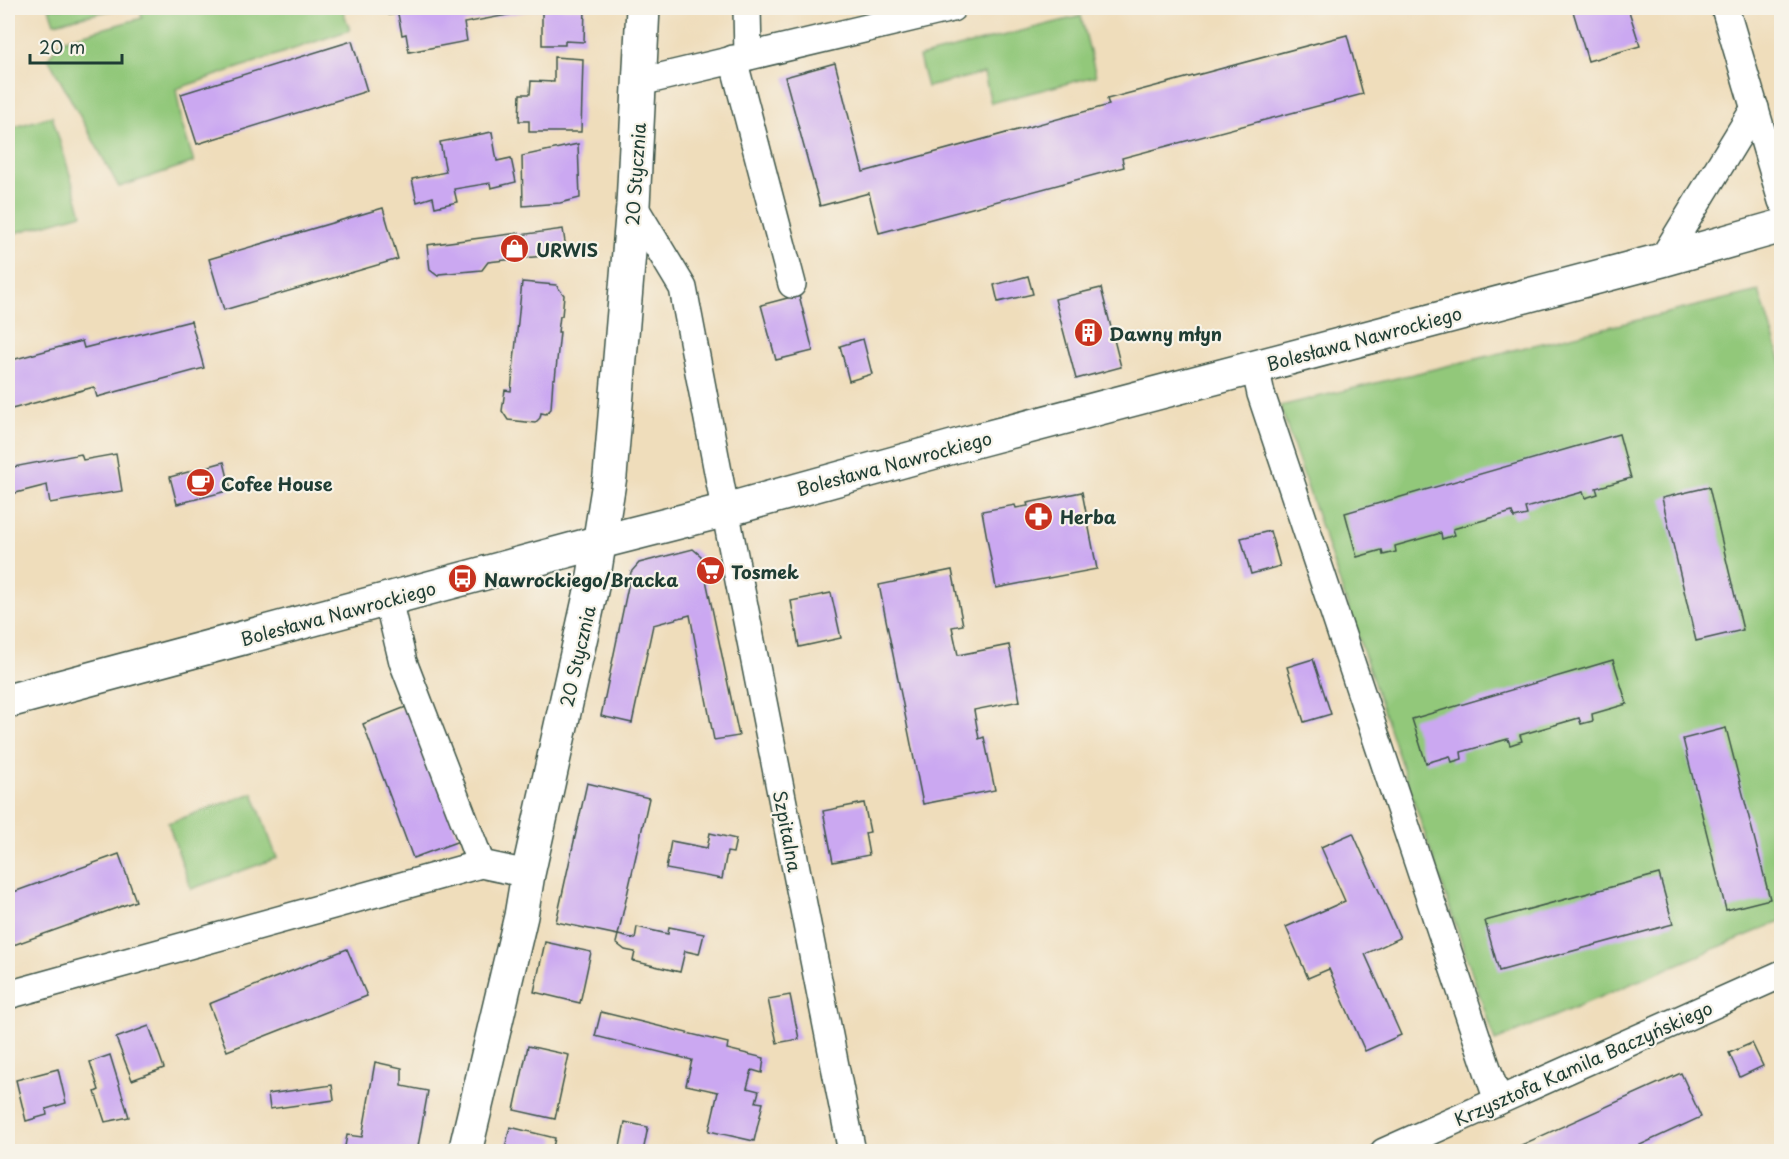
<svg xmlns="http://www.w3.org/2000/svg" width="1789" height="1159" font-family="'Playpen Sans',sans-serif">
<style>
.green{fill:#92c87a;stroke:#588257;stroke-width:1.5}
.building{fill:#cba8f1}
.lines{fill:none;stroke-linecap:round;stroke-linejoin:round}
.street-casing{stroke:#3e5548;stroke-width:30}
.secondary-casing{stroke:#3e5548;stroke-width:36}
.street{stroke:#fff;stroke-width:27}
.secondary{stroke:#fff;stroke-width:33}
.labels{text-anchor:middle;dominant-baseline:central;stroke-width:4.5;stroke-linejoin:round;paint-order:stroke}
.street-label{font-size:18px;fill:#1f3d34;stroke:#f7f3e8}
.poi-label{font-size:18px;font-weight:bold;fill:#1f3d34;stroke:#f7f3e8;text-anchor:start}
</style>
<rect width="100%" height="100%" fill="#f7f3e8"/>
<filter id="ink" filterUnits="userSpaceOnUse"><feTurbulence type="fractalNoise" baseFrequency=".0167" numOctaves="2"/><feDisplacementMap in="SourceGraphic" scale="12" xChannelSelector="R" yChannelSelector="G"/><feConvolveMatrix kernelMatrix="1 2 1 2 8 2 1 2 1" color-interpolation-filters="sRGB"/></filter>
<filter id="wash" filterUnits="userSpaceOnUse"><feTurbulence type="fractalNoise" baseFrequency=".008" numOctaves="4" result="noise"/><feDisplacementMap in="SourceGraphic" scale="24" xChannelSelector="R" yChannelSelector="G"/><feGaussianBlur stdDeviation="1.35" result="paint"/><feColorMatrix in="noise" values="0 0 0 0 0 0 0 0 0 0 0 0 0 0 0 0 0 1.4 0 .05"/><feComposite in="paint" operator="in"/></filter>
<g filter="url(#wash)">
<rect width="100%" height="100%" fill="#efddbb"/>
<g class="green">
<polygon points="49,8 121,8 54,23"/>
<polygon points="140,8 342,8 350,30 176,89 182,124 194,162 119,187 48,58 62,40 142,18"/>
<polygon points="1081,16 1096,76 991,103 984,73 927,87 919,57"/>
<polygon points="52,116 82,214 8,235 8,129"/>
<polygon points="1759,291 1782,365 1781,921 1495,1041 1280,406"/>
<polygon points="253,793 277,858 191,889 168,823"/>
</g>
<g id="blocks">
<g class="building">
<polygon points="387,8 540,8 540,9 464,23 467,41 409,52 406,34 402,35 398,14 389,15"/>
<polygon points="542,8 585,8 584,42 565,41 565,45 542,45"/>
<polygon points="1572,8 1628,8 1640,46 1588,61"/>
<polygon points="1347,35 1363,94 1122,158 1124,167 879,233 869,193 820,206 785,77 835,63 863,172 1109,105 1107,99"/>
<polygon points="352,41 367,91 197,144 181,94"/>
<polygon points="554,57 583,59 581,132 529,132 529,121 519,121 520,94 530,94 531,81 554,82"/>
<polygon points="492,132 497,161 511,158 516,182 491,188 490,183 454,189 457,202 435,207 433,197 417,202 412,179 446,172 440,142"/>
<polygon points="578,144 580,198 560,203 523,206 522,156"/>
<polygon points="383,208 398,259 224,310 209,259"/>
<polygon points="563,229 566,249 562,254 488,262 482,270 439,274 438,276 430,270 427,245 519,233 520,235"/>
<polygon points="1028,276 1033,294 998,302 994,285"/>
<polygon points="522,282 556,285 564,295 562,316 560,316 558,332 560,332 555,379 553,379 551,409 546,414 541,413 540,418 535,423 508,420 502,411 505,390 511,391"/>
<polygon points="1101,288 1121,367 1076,379 1055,299"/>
<polygon points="799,295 813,351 776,360 761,305"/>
<polygon points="191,321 204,368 97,397 94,387 8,410 8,361 82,341 84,348"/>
<polygon points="863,339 872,374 849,381 840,346"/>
<polygon points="1619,434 1631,478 1596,488 1598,494 1585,498 1583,492 1525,508 1527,515 1514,518 1512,512 1453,529 1455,535 1442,539 1441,533 1395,546 1396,552 1383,555 1382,550 1357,557 1345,513"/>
<polygon points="81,454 83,460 116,454 122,491 50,503 47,485 8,495 8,468"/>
<polygon points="224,462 231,490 177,504 170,477"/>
<polygon points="1709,487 1743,630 1696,641 1662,498"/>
<polygon points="1082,492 1097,569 996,588 982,511 1015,505 1016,508 1028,506 1027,503"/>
<polygon points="1270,531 1280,566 1251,574 1241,538"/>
<polygon points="693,549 701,556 739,736 714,740 690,615 653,625 632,723 601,716 631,572 639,563"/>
<polygon points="952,570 963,625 952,627 958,655 1009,645 1020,701 974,710 979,739 984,737 995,790 923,804 879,585"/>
<polygon points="831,593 841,638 799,647 791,601"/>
<polygon points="1313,659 1331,714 1304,722 1287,667"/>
<polygon points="1613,660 1627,704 1592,714 1593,721 1581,724 1579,718 1520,735 1522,741 1510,745 1508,739 1461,752 1462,759 1452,762 1450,756 1426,763 1412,719"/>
<polygon points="411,705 459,841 413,858 363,724"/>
<polygon points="1726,728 1770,899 1726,910 1683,739"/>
<polygon points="587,783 649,798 618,935 556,922"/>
<polygon points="864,803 870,832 865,833 869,855 833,862 823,811"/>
<polygon points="710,833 736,839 733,853 727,852 722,879 666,869 671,841 707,848"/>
<polygon points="1353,833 1400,938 1365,954 1401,1035 1365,1051 1329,969 1308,978 1286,927 1345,901 1321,847"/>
<polygon points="119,854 136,901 8,947 8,894"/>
<polygon points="1659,874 1673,924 1499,971 1485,921"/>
<polygon points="637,927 668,934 669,927 704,934 699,954 685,951 680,972 633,961 635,952 625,950 616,943 618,935 635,939"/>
<polygon points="545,942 591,952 580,1003 534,992"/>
<polygon points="347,949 367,996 227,1051 209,1004"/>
<polygon points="790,995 799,1039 777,1043 768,999"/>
<polygon points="601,1012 728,1043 727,1049 764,1058 762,1073 752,1070 747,1088 759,1091 756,1102 763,1103 754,1141 709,1131 718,1092 686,1085 692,1060 595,1036"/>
<polygon points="149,1026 164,1068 132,1080 116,1038"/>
<polygon points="1752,1043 1763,1066 1740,1077 1729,1053"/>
<polygon points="528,1046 569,1055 555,1119 514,1110"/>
<polygon points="110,1055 129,1117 105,1122 95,1092 99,1090 90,1062"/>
<polygon points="375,1062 402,1068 402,1086 428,1091 417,1152 344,1152 347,1135 362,1137"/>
<polygon points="58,1069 66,1103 46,1109 47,1115 26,1121 16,1080"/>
<polygon points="1681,1073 1701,1117 1625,1152 1506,1152"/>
<polygon points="332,1085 334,1100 270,1109 268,1094"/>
<polygon points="625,1122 648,1127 643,1152 619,1152"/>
<polygon points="510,1127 555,1138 552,1152 504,1152"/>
</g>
</g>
</g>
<g filter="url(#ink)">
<use href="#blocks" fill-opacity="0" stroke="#3e5548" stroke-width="1.5"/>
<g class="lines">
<defs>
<g id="street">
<polyline points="747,8 748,56"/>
<polyline points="1725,8 1782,201"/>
<polyline points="733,59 792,284"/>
<polyline points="640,82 952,8"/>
<polyline points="633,205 683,288 731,540 852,1152"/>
<polyline points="1662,260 1755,108"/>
<polyline points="1255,367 1261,394 1498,1101"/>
<polyline points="388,600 403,662 481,864"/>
<polyline points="8,995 481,864 528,874"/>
<polyline points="1384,1152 1782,974"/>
</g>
<g id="secondary">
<polyline points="8,701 600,542 726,510 967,443 1662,260 1782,226"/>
<polyline points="465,1152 521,916 528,874 593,582 610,476 633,205 643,8"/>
</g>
</defs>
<use href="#street" class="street-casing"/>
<use href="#secondary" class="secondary-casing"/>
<use href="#street" class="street"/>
<use href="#secondary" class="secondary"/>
</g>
</g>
<defs>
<symbol id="shop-disc" viewBox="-11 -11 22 22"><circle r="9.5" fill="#c8321e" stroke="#f7f3e8"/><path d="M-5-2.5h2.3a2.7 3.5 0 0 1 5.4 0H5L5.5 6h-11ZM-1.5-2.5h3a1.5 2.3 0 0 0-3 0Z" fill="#fff"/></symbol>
<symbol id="building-disc" viewBox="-11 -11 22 22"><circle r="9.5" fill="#c8321e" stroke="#f7f3e8"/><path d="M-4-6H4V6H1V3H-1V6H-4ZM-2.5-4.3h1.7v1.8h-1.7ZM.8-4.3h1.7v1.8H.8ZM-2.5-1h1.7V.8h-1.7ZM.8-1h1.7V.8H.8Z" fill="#fff"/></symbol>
<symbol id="cafe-disc" viewBox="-11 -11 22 22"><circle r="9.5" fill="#c8321e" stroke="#f7f3e8"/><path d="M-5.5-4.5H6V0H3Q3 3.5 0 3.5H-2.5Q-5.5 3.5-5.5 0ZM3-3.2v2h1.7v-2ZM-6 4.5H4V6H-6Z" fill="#fff"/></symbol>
<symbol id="pharmacy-disc" viewBox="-11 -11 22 22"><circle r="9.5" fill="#c8321e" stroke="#f7f3e8"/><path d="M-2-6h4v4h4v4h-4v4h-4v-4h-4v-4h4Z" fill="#fff"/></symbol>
<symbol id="supermarket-disc" viewBox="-11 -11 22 22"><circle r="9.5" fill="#c8321e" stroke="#f7f3e8"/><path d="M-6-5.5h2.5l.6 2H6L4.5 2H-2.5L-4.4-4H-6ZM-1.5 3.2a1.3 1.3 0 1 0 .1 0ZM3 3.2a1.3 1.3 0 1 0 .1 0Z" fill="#fff"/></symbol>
<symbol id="bus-disc" viewBox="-11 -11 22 22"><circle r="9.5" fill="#c8321e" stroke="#f7f3e8"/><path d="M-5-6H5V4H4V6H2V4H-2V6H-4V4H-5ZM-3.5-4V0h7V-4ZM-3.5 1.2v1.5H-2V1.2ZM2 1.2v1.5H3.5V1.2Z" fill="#fff"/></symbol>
</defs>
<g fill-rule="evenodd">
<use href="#shop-disc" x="498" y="232" width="33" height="33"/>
<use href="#building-disc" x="1072" y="316" width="33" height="33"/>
<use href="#cafe-disc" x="184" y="466" width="33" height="33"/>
<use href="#pharmacy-disc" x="1022" y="500" width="33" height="33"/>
<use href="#supermarket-disc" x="694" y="554" width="33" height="33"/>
<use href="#bus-disc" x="446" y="562" width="33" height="33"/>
</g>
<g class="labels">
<g class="street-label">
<text transform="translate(635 174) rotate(-86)">20 Stycznia</text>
<text transform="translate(1364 338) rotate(-15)">Bolesława Nawrockiego</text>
<text transform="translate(894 463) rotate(-15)">Bolesława Nawrockiego</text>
<text transform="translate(338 613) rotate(-15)">Bolesława Nawrockiego</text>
<text transform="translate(577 656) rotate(-77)">20 Stycznia</text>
<text transform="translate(788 831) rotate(79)">Szpitalna</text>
<text transform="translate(1583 1063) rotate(-24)">Krzysztofa Kamila Baczyńskiego</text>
</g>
<g class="poi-label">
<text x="536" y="249">URWIS</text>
<text x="1109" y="333">Dawny młyn</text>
<text x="221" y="483">Cofee House</text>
<text x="1060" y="516">Herba</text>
<text x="731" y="571">Tosmek</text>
<text x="484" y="579">Nawrockiego/Bracka</text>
</g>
</g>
<rect width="1789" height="1159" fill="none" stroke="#f7f3e8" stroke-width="30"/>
<path d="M30 54v9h92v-9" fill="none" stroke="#1f3d34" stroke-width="3"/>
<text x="39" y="54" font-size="18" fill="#1f3d34" stroke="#f7f3e8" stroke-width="4.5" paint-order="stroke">20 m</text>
</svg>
